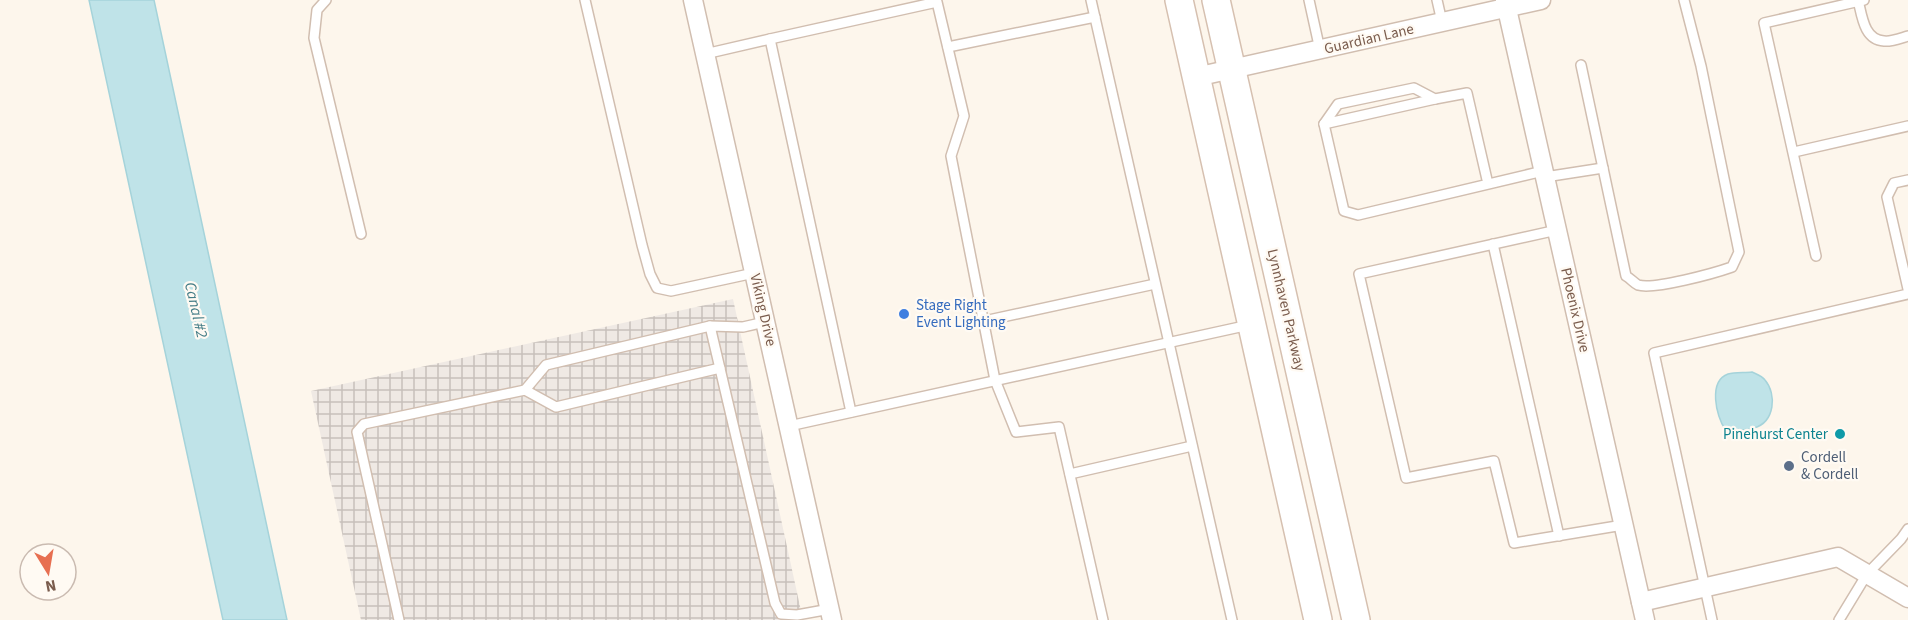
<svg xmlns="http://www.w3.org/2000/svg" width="1908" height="620" font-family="'Source Sans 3',sans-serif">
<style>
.industrial{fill:url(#industrial-grid)}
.water{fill:#bfe3e8;stroke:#a5d3da;stroke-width:1.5}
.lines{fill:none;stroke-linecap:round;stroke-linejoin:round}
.service-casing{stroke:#d1beb0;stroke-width:12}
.minor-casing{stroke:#d1beb0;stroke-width:21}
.secondary-casing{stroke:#d6c0b0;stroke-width:30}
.service{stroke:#fff;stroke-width:9}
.minor{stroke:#fff;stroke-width:18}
.secondary{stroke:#fff;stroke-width:27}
.shop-dot{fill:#3f7fe0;stroke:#fffaf3;stroke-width:2}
.culture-dot{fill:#0f9aa8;stroke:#fffaf3;stroke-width:2}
.service-dot{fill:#5c6f8a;stroke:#fffaf3;stroke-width:2}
.labels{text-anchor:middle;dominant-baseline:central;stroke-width:4.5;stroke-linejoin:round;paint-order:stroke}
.street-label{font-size:15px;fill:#7a5c4d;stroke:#fffaf3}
.shop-label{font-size:15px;fill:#366cbe;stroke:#fffaf3;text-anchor:start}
.culture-label{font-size:15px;fill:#0d838f;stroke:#fffaf3;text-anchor:end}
.service-label{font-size:15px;fill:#4e5e75;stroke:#fffaf3;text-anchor:start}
.water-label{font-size:16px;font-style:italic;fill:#437c86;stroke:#fffaf3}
</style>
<defs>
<pattern id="industrial-grid" width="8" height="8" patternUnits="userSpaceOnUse" patternTransform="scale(1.5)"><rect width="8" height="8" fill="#efe9e4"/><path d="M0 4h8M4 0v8" fill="none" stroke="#c7c0bb"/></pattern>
</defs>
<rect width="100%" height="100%" fill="#fdf6ec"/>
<polygon class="industrial" points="733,299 803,620 361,620 311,391"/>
<g class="water">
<polygon points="89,0 154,0 287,620 223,620"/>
<path d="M1752,372C1756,374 1762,376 1765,380C1777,394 1775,422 1754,428C1746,431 1734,430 1725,429C1716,416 1708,381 1728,374C1735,372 1745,373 1752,372Z"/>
</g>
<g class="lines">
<defs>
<g id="service">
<polyline points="326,0 317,10 314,38 361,234"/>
<polyline points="585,0 642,245 650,274 657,288 671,291 754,273"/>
<polyline points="1091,0 1232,620"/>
<polyline points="1309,0 1320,50"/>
<polyline points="1437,0 1442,22"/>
<path d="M1858,0C1862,16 1864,40 1884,41C1891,42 1901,38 1908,36"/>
<polyline points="770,39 937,2 964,116 951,156 995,380 1016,432 1059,427 1103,620"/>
<polyline points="948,47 1095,17"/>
<polyline points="705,54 770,39 851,412"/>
<path d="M1581,65L1626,276C1630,278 1634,283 1638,285C1654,290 1715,273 1732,267L1739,252L1701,66L1684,0"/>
<polyline points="1324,124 1435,99"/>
<polyline points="1794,152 1908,126"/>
<polyline points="1545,177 1603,168"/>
<polyline points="1908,180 1894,183 1887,197 1908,289"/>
<polyline points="1488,184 1467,93 1435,99 1414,88 1338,104 1324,124 1344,211 1358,215 1543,171"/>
<polyline points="1557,230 1359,274 1406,478 1494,461 1514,543 1623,525"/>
<polyline points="1493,244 1559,536"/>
<polyline points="1816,256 1764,23 1864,0"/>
<polyline points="984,321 1155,284"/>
<polyline points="765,322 743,327 710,326 775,603 781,614 797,615 830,609"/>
<polyline points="710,326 546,365 525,390 556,407 720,368"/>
<polyline points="789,426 1249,325"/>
<polyline points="1070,474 1192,446"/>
<polyline points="399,620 357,432 364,424 525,390"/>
<polyline points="1712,620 1654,353 1908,294"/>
<polyline points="1839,620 1867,574 1901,539 1908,529"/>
</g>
<g id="minor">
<polyline points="693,0 832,620"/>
<polyline points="1505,0 1645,620"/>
<polyline points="1196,77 1541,0"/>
<polyline points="1641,602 1838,557 1908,598"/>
</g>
<g id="secondary">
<polyline points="1179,0 1318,620"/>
<polyline points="1216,0 1356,620"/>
</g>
</defs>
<use href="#service" class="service-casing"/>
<use href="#minor" class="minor-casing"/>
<use href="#secondary" class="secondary-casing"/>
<use href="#service" class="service"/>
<use href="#minor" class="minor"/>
<use href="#secondary" class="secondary"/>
</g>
<circle class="shop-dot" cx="904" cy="314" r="6"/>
<circle class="culture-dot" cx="1840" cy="434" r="6"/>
<circle class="service-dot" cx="1789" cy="466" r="6"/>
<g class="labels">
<g class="street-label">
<text transform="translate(1369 39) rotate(-13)">Guardian Lane</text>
<text transform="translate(763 310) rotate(77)">Viking Drive</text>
<text transform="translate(1286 310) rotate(77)">Lynnhaven Parkway</text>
<text transform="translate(1575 310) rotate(77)">Phoenix Drive</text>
</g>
<g class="shop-label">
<text x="916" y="305">Stage Right<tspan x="916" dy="17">Event Lighting</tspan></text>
</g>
<g class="culture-label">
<text x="1828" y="434">Pinehurst Center</text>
</g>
<g class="service-label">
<text x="1801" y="457">Cordell<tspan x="1801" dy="17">&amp; Cordell</tspan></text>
</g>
<g class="water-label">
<text transform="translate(196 310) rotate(77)">Canal #2</text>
</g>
</g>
<g transform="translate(48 572) rotate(169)"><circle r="28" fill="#fffaf3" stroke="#cabbb1" stroke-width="1.5"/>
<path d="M0-4.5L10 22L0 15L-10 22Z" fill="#e76f51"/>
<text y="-9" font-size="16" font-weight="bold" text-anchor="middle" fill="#7a5c4d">N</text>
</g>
</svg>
